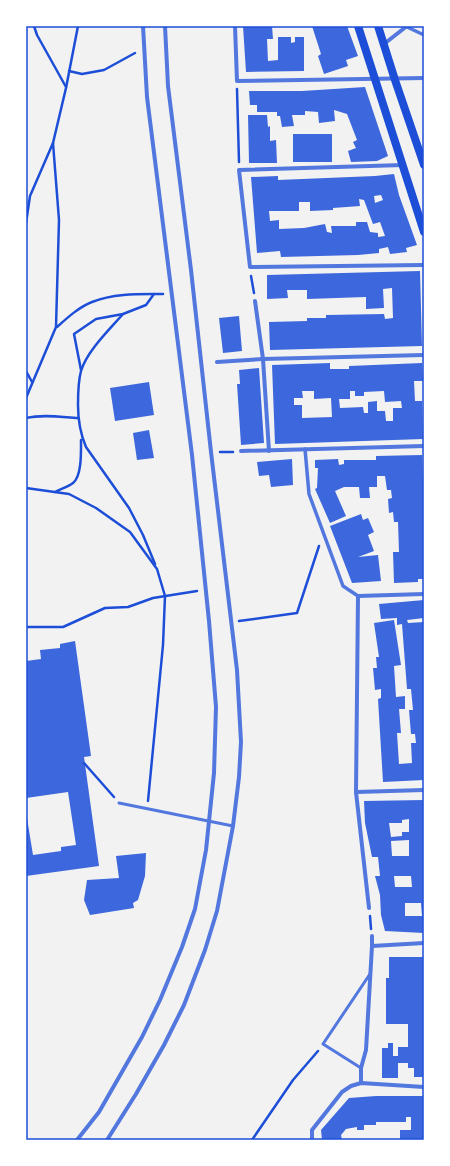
<svg xmlns="http://www.w3.org/2000/svg" width="450" height="1166" font-family="Montserrat,sans-serif">
<style>
.building{fill:#3d67dc;fill-rule:evenodd}
.lines{fill:none;stroke-linecap:round;stroke-linejoin:round}
.path{stroke:#1d4ed8;stroke-width:2.5}
.service{stroke:#5277de;stroke-width:3}
.pedestrian{stroke:#5277de;stroke-width:3.5}
.minor{stroke:#5277de;stroke-width:4}
.secondary{stroke:#1d4ed8;stroke-width:8}
.neatline{fill:none;stroke:#1d4ed8;stroke-width:1.5}
</style>
<rect width="100%" height="100%" fill="#f2f2f2"/>
<g class="building">
<polygon points="243,26 272,26 273,39 267,39 268,61 278,60 278,37 291,37 291,43 295,42 295,37 304,37 304,71 246,72"/>
<polygon points="312,26 347,26 358,56 346,60 348,66 324,74 318,56 321,54"/>
<polygon points="365,87 388,156 377,161 351,162 348,151 356,148 353,142 357,140 347,114 334,110 335,121 319,123 318,112 305,111 305,115 292,115 294,126 282,127 280,116 277,116 277,112 257,112 257,105 250,105 249,91 302,91"/>
<polygon points="248,115 267,115 268,127 270,126 270,141 276,140 277,163 249,163"/>
<rect x="293" y="134" width="39" height="28"/>
<path d="M394,174L399,195L417,245L406,248L407,252L390,254L388,247L379,249V253L358,255L281,257L280,251L257,253L251,177L278,176V180L375,176ZM381,195L383,200L375,203L374,196ZM359,199L364,200L373,224L380,222L385,236L378,237V233L370,232L367,222H356V226H331L332,233L327,232L325,224L304,228L279,229V220L270,221L269,211H299V202H310V211L333,210V208L360,206Z"/>
<polygon points="420,271 422,346 270,350 269,322 307,321 307,318 326,318 326,315 384,314 385,319 393,318 392,288 383,289 384,308 366,309 366,297 307,299 307,290 287,290 288,298 267,299 267,275"/>
<polygon points="239,316 242,351 223,353 219,318"/>
<path d="M330,363V369H349V366L422,363L423,381H414L415,401H422L423,439L275,444L272,365ZM302,391H314V399L331,398L332,417L302,418V405H294V398H303ZM350,391H355V396H364V392L384,391L385,402L401,401L402,408H393V421H386L385,411H377V401L368,402V413H364L363,407L340,408L339,399H350Z"/>
<polygon points="259,368 264,443 241,445 237,384 240,384 239,370"/>
<polygon points="149,382 154,415 115,421 110,388"/>
<polygon points="149,430 154,458 137,460 133,433"/>
<polygon points="422,455 424,512 424,579 418,579 418,582 394,583 393,552 399,552 398,522 394,522 393,512 389,513 388,499 392,498 391,490 387,490 385,476 377,476 377,487 369,487 370,498 360,498 359,487 344,487 335,491 346,516 330,523 315,489 317,488 318,468 315,468 315,460 338,459 339,465 344,464 344,460 376,460 376,456"/>
<polygon points="292,459 293,485 271,487 269,475 259,476 257,462"/>
<polygon points="361,514 363,520 368,518 374,532 368,535 374,551 358,557 378,555 381,581 352,583 330,526"/>
<polygon points="424,600 424,618 407,620 408,623 424,622 424,780 383,782 378,699 381,698 381,689 375,690 373,668 377,668 376,657 379,657 374,623 394,620 401,665 394,666 396,697 405,696 405,709 399,709 401,733 397,733 399,764 412,763 411,743 416,743 415,734 411,734 409,710 413,710 411,689 407,689 402,624 397,625 397,618 381,619 379,604"/>
<polygon points="75,641 91,756 84,757 99,866 26,876 26,812 33,855 61,851 61,847 76,845 68,792 26,798 26,661 41,659 40,650 60,648 60,644"/>
<path d="M424,800V933L385,931L381,915L380,895L375,876H380L378,857H372L365,823L364,801ZM409,819V832H402V836L391,837L389,823H402V820ZM409,840V856H392L391,841ZM394,876H411L412,887H395ZM405,903H421L422,916H405Z"/>
<polygon points="146,853 145,876 138,900 133,903 134,908 90,915 84,900 87,880 119,878 116,856"/>
<polygon points="389,957 424,957 424,1077 414,1077 414,1068 408,1068 408,1063 398,1063 398,1078 382,1078 382,1048 388,1048 388,1043 393,1043 393,1056 398,1056 398,1047 408,1047 408,1024 386,1024 386,978 389,978"/>
<polygon points="376,1096 424,1096 424,1140 400,1140 400,1130 411,1130 411,1117 406,1117 406,1122 376,1122 376,1125 364,1125 364,1130 357,1130 357,1127 346,1129 341,1135 342,1140 322,1140 321,1130 349,1098"/>
</g>
<g class="lines">
<g class="path">
<polyline points="34,26 37,35 66,87"/>
<polyline points="69,71 82,74 104,70 135,53"/>
<polyline points="237,89 239,162"/>
<polyline points="26,223 30,196 53,143 66,88 78,26"/>
<polyline points="251,276 254,293"/>
<path d="M123,314C109,330 87,351 81,371C78,382 78,394 78,405C78,420 80,433 86,447L129,508L143,535L155,564"/>
<path d="M57,327C67,318 79,307 92,302C114,293 139,294 163,294"/>
<polyline points="81,370 74,334 96,319 123,314 146,305 154,294"/>
<polyline points="26,371 32,382"/>
<polyline points="26,398 56,327 59,220 53,143"/>
<path d="M26,418C43,414 61,417 78,418"/>
<polyline points="220,452 233,452"/>
<polyline points="26,488 69,494 96,508 130,532 157,569 165,596 163,645 148,801"/>
<path d="M55,492C60,489 68,487 73,483C82,476 81,451 81,440"/>
<polyline points="239,621 297,613 319,546"/>
<polyline points="26,627 63,627 105,608 128,607 153,598 197,591"/>
<polyline points="84,763 114,797"/>
<polyline points="370,916 371,929"/>
<polyline points="252,1140 293,1080 318,1051"/>
</g>
<g class="service">
<polyline points="119,803 233,826"/>
<polyline points="361,1068 323,1044 370,974"/>
</g>
<g class="pedestrian">
<polyline points="405,26 424,35"/>
<polyline points="305,449 309,494 343,586 358,596"/>
</g>
<g class="minor">
<polyline points="235,26 237,81 424,78"/>
<polyline points="384,44 407,26"/>
<polyline points="403,165 239,170 250,267 424,265"/>
<polyline points="255,301 263,359 269,451"/>
<polyline points="217,362 263,359 424,355"/>
<polyline points="241,451 424,446"/>
<polyline points="356,792 424,790"/>
<polyline points="369,908 356,792 358,596 424,594"/>
<polyline points="372,946 424,943"/>
<polyline points="361,1083 361,1068 366,1050 372,946 372,936"/>
<polyline points="77,1140 99,1112 142,1037 160,1000 182,947 195,909 206,850 214,773 216,707 209,621 192,455 147,97 143,26"/>
<polyline points="107,1140 136,1094 164,1045 184,1005 205,950 217,911 233,826 239,777 241,742 237,670 211,452 191,270 168,86 165,26"/>
<polyline points="312,1140 312,1130 342,1092 351,1086 361,1083 424,1087"/>
</g>
<g class="secondary">
<polyline points="358,26 424,232"/>
<polyline points="378,26 395,80 424,165"/>
</g>
</g>
<rect width="450" height="1166" fill="none" stroke="#ffffff" stroke-width="54"/>
<rect x="27" y="27" width="396" height="1112" class="neatline"/>
</svg>
